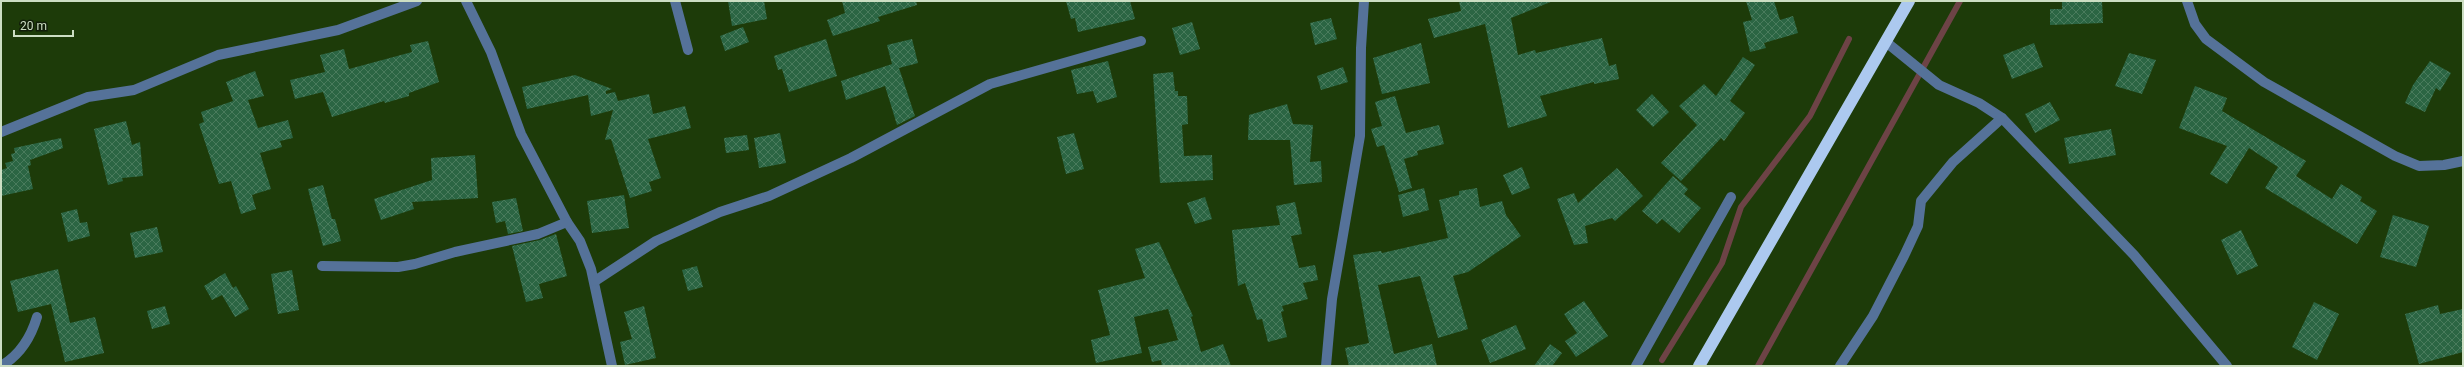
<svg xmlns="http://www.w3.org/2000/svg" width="2464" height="367" font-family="Roboto,sans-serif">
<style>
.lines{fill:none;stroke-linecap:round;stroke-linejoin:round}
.stream{stroke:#6d4346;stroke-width:6}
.building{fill:url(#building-cross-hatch)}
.minor{stroke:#557299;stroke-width:10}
.highway{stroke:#acc9ef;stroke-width:12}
</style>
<defs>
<pattern id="building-cross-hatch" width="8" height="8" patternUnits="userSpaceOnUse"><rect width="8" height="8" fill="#2b6543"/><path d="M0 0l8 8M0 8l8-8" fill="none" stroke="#497b5c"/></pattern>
</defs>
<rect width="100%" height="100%" fill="#1d3b09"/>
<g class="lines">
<g class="stream">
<polyline points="1662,360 1722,263 1741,207 1810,116 1849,39"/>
<polyline points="1758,366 1960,1"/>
</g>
</g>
<g class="building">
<polygon points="728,1 764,1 767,19 732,26"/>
<polygon points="842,1 916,1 917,5 878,17 880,21 833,36 827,20 845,13"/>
<polygon points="1066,1 1130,1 1135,19 1078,32 1075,18 1071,19"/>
<polygon points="1459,1 1553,1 1511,18 1518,55 1535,50 1536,53 1602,38 1609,66 1616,64 1619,79 1594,84 1594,82 1540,96 1547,116 1508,128 1485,24 1434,38 1428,19 1461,11"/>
<polygon points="1746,1 1774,1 1780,20 1793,16 1798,33 1764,43 1766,48 1750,52 1743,22 1752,20"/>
<polygon points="2062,1 2102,1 2103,23 2050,25 2050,9 2062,9"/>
<polygon points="1331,18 1337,39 1315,45 1310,23"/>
<polygon points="1192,22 1200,49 1180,55 1172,28"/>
<polygon points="743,27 749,42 725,51 720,36"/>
<polygon points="826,39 837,76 789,92 782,69 778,70 774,56"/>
<polygon points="912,39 918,63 899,68 915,116 897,125 885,86 846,100 841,81 892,64 887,45"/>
<polygon points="428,41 439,82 409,93 409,96 385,103 384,101 332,117 323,92 295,99 290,80 325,72 320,55 344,49 349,69 412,52 410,45"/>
<polygon points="1421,43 1430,83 1382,94 1373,58"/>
<polygon points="2034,43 2043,67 2012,79 2003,55"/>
<polygon points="2129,53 2156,60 2142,94 2115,86"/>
<polygon points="1743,57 1755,65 1730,101 1745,113 1724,141 1721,138 1681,181 1661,163 1697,125 1679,106 1704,84 1716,96"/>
<polygon points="1108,61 1117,97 1097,103 1093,91 1077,94 1071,70"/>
<polygon points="2430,61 2451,73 2440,91 2436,88 2425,112 2405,103 2413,85"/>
<polygon points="1343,67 1348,82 1321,90 1317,76"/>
<polygon points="255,71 264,96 248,100 258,128 288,120 293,138 280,141 282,147 260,153 271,189 252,195 256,209 241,214 231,181 219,184 199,124 204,122 201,112 233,101 226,82"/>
<polygon points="1173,72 1175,91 1178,91 1178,96 1187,96 1188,124 1182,125 1184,156 1212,155 1213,180 1160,183 1153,74"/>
<polygon points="575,75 612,89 606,91 606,94 615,92 618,101 649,94 653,114 685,106 691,128 648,139 661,178 649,182 652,191 630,198 611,139 605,140 613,110 591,116 588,95 527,109 522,87"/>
<polygon points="2195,86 2227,98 2222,111 2306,161 2296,176 2332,199 2341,184 2362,197 2360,201 2377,211 2357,244 2265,188 2278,167 2249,148 2227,184 2210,174 2227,146 2179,128"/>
<polygon points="1652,94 1669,112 1653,127 1636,110"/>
<polygon points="1395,96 1406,133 1439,125 1444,144 1417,151 1418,155 1404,159 1412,188 1399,192 1384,145 1377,147 1371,129 1382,126 1375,102"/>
<polygon points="2050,102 2060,120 2035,133 2025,114"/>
<polygon points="1287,104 1293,124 1313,125 1310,162 1321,161 1322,182 1294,185 1290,140 1248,140 1249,115"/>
<polygon points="126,121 132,145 140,142 143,176 122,178 123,181 108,185 94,129"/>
<polygon points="2111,129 2116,155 2069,164 2064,138"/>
<polygon points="780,133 786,163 759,168 754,138"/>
<polygon points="1074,133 1084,169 1066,174 1057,137"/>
<polygon points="747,135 749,150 726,153 724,138"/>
<polygon points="61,138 63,148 30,160 31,165 28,166 33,189 1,196 1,170 7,168 5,163 13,161 11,154 15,153 14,148"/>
<polygon points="475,155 478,198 412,202 414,209 381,220 374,199 432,180 431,158"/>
<polygon points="1522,167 1530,188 1512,195 1503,175"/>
<polygon points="1617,168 1643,196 1615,221 1612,218 1585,226 1588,243 1574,245 1557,199 1574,193 1578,203"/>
<polygon points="1673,176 1688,189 1684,194 1701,208 1679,233 1662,219 1657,224 1642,211"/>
<polygon points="323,185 332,219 335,219 341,241 323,246 308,189"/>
<polygon points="1424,188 1429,210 1403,217 1398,195"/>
<polygon points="1477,188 1480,207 1502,201 1506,215 1521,236 1468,272 1453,276 1468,329 1438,338 1420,276 1378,285 1394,354 1432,344 1437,366 1349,366 1345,348 1369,343 1353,255 1381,251 1382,253 1448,238 1439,200 1459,195 1459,191"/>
<polygon points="624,195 629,228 592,233 587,201"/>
<polygon points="1205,197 1212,219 1195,224 1187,203"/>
<polygon points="516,198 523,231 508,234 505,221 496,223 492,202"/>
<polygon points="1295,202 1302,234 1291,236 1299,268 1315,265 1318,280 1303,283 1308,299 1282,306 1284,311 1281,312 1287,337 1268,342 1262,319 1257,320 1245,283 1238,286 1232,230 1280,225 1276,206"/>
<polygon points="77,209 80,223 87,222 90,236 68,242 61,213"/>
<polygon points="2393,215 2429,226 2416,267 2380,257"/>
<polygon points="157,227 163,252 135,258 130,233"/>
<polygon points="2241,230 2258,266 2237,275 2221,240"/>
<polygon points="556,234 567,276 539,284 543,298 526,302 512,246 540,240"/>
<polygon points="1159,242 1193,316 1191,317 1201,352 1223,344 1231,366 1162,366 1161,360 1152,362 1148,347 1178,340 1168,309 1134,317 1142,353 1096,363 1091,340 1110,335 1098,290 1145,278 1135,249"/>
<polygon points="697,266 703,287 688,291 682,270"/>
<polygon points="58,269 70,323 95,317 104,353 65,362 51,304 18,312 10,281"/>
<polygon points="292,270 299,310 278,314 271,274"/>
<polygon points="225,273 233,288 236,286 249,309 235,317 222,295 212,300 204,286"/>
<polygon points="1584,301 1608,336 1576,357 1565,341 1577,333 1564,314"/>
<polygon points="2314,302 2339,314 2317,360 2292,347"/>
<polygon points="2438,305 2440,314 2463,309 2463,352 2419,364 2405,314"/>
<polygon points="165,306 170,324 152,329 147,311"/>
<polygon points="644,306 656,358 625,365 620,342 632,339 624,312"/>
<polygon points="1516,325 1526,349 1490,363 1481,340"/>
<polygon points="1550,344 1562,353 1552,366 1534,366"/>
</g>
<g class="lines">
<g class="minor">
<polyline points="466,1 491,52 521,134 567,222 580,241 591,269 612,366"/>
<polyline points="675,1 688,50"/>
<polyline points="2187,1 2195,24 2206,39 2264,82 2395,156 2419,166 2444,165 2463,161"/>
<polyline points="1886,42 1939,85 1979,103 2002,118 2134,255 2227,366"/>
<polyline points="1,132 88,97 134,90 218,55 338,30 417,1"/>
<polyline points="322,266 398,267 415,264 455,252 538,234 567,222"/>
<polyline points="595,281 656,241 720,212 769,196 851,158 990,84 1141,41"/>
<path d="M1,366C20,355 31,337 37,317"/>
<polyline points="1326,366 1332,299 1360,136 1361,48 1364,1"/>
<polyline points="1636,366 1731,197"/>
<polyline points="1840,366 1873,316 1904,256 1918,226 1921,201 1953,162 2002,118"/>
</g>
<polyline class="highway" points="1699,366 1909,1"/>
</g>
<rect width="2464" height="367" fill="none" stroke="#ccdec3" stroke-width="4"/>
<path d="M14 30v6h59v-6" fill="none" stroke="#ccdec3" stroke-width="2"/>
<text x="20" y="30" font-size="12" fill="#ccdec3" stroke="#111e0a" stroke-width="3" paint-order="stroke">20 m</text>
</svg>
